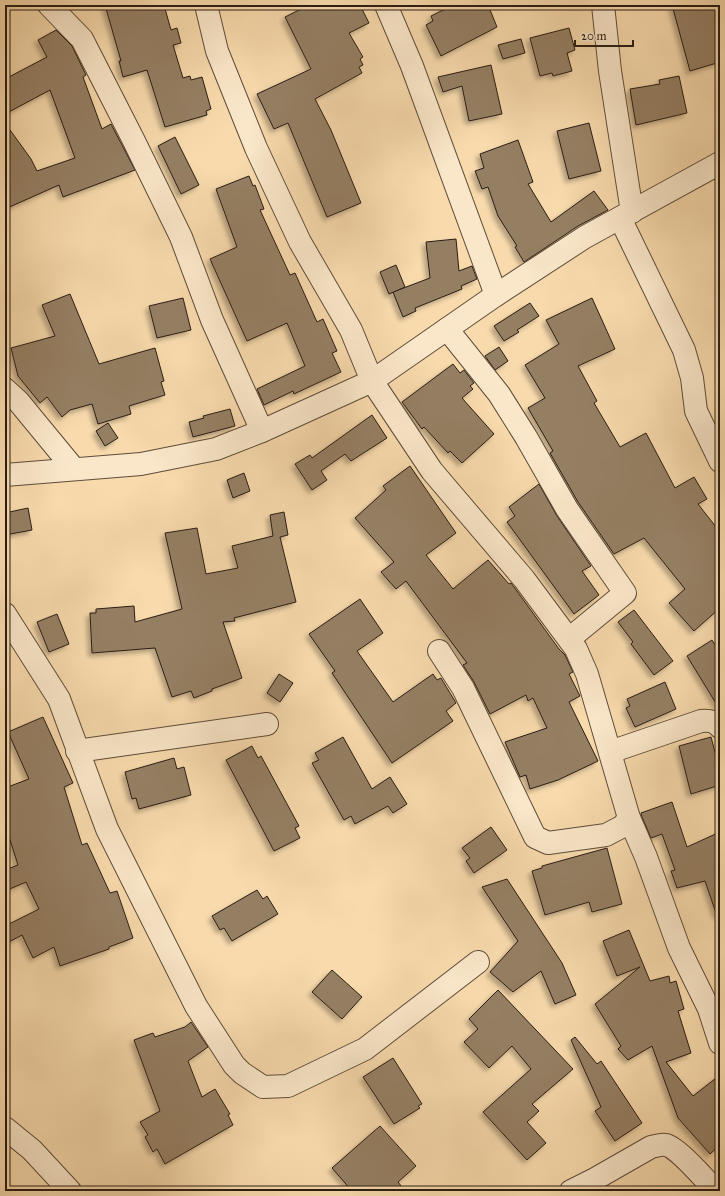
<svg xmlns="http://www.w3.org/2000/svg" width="725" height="1196" font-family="'IM FELL Great Primer',serif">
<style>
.building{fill:#957f63;stroke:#2a1d14;filter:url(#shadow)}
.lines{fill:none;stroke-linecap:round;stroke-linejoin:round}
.minor-casing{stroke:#5e4c3a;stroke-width:24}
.minor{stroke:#fae7c9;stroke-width:22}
</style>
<defs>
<filter id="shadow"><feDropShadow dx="-3.5" dy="3.5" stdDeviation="2" flood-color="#0004"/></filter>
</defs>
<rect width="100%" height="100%" fill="#f8daac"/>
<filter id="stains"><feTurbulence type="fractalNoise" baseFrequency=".005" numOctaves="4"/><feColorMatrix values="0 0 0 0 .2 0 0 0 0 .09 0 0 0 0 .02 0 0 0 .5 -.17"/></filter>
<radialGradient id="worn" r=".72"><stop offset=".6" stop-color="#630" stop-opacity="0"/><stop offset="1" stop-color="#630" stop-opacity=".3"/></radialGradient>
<g class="building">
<polygon points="105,5 164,5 171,30 177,28 181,43 173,45 183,78 190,76 191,80 202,77 211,109 206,111 207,115 165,127 147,70 123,77 119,61 121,61"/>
<polygon points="309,5 360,5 369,23 349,33 363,57 360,59 363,65 359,67 362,73 315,99 331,130 361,203 327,217 288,123 274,129 257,94 311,69 285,17"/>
<polygon points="453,5 488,5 497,27 441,56 426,25 433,21 431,16"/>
<polygon points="672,5 718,5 720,12 720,62 690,71"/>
<polygon points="569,28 575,50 567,53 572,71 553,76 552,73 540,76 530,38"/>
<polygon points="56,30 72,46 86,75 83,77 102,129 111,124 135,170 63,197 59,185 5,209 5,123 31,159 37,171 75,158 50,90 5,114 5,79 47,57 38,40"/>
<polygon points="521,39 525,53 503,59 498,45"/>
<polygon points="491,65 502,114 469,121 462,86 443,92 438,77"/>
<polygon points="679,76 687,113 636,125 630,89 660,84 659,80"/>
<polygon points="589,123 601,171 569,179 557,131"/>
<polygon points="175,137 199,185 181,194 158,146"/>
<polygon points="518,140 533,182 528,184 551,222 594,191 608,210 578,226 524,262 515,247 517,246 498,216 488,187 482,189 475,171 484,168 480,154"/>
<polygon points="249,176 253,186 255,185 264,209 260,210 290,275 295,273 317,322 323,319 337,351 332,353 341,372 294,394 293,391 264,405 257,389 305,366 287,323 247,341 210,259 237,247 216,189"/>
<polygon points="456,239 459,271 472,266 477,279 461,286 462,289 415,308 416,311 403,317 393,292 430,278 426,242"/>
<polygon points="396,265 405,287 389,294 380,272"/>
<polygon points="70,294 99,364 155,348 164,381 161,382 165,395 129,406 131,414 98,424 92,404 70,410 62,417 47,397 40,403 18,376 11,348 55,336 42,305"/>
<polygon points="183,298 191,330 157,338 149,306"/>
<polygon points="592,298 615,349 578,366 597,401 594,403 620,447 646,433 675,488 694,477 707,499 698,504 720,532 720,608 694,631 669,603 685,589 644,538 614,554 578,502 550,453 553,451 528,408 545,398 525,365 559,344 546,320"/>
<polygon points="530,303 539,316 517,330 519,332 504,341 494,326"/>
<polygon points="499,347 508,361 495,370 485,356"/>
<polygon points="453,364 460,373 464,370 474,383 470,386 473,389 462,398 494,434 462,463 450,451 448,453 424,427 422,429 402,402"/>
<polygon points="230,409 235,426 193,437 189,422 204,418 203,416"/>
<polygon points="372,415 387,438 351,461 345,454 321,471 327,480 312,490 295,464 310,455 312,458"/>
<polygon points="108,423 118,438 105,446 96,431"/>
<polygon points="410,466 456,533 426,555 453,589 488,560 509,584 511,583 514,587 559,649 565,655 573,672 569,674 580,696 569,702 598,761 558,780 530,789 526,775 520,777 505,742 547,728 533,698 528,701 526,695 490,714 474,682 463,665 467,663 406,581 396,589 381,572 394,562 355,518 386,490 383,486"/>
<polygon points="244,473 250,491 233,498 227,480"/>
<polygon points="539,484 557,516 591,566 582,571 599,595 574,614 507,522 515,516 509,507"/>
<polygon points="28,508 32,530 5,535 5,513"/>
<polygon points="284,512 288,535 280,537 296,602 234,618 235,621 223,622 242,678 212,689 212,691 194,698 191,691 172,697 155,648 92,653 90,613 96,613 96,609 134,606 135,622 182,609 165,533 197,528 206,574 238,568 232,546 273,536 270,515"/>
<polygon points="360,599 383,633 357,651 393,702 433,674 437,680 441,678 456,703 446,711 453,721 392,763 332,673 335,671 309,634"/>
<polygon points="634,610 673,661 654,675 631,644 633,642 618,622"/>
<polygon points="57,614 69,644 49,652 37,622"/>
<polygon points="712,640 720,653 720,710 687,656"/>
<polygon points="279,674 293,683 280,702 267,693"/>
<polygon points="665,682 676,709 635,727 626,708 630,706 627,699"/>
<polygon points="43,717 73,783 64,787 82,845 87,843 110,893 117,891 133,938 109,947 109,949 60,966 54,947 33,958 22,935 5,944 5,926 39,909 26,882 5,891 5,870 18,865 5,824 5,788 29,779 8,732"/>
<polygon points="343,737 372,789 390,777 407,804 393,813 388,806 355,824 351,816 344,820 312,763 319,760 315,753"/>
<polygon points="711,737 720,771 720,785 691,794 679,746"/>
<polygon points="252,746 258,758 261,756 299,826 295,828 300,838 274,851 226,760"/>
<polygon points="174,758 177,769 184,767 191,795 139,809 136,798 132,799 125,772"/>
<polygon points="672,802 687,847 720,832 720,915 717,916 705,881 677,888 671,871 675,870 662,834 651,838 642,817 641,813"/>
<polygon points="491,827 507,850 474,873 466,861 470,858 462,848"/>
<polygon points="607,848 622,904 592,912 589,902 545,915 532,871 542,868 542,866"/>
<polygon points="507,879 562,963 576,995 555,1004 541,971 513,992 490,972 518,941 482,887"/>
<polygon points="257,890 263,899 267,896 278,914 232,941 224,928 220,930 212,916"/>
<polygon points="629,930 650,981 669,976 670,983 676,981 684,1009 678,1011 691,1053 666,1062 693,1096 720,1075 720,1145 710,1154 678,1118 652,1046 628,1060 618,1049 621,1046 595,1004 640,967 617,976 603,941"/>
<polygon points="332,970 362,997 342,1019 312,992"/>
<polygon points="498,990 573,1069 532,1104 539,1111 527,1122 546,1143 527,1160 483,1112 531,1069 512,1046 489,1068 464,1042 478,1029 469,1019"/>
<polygon points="191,1022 208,1047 188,1061 202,1097 215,1089 230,1114 228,1115 233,1125 165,1164 157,1149 153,1152 145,1137 148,1135 140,1122 160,1111 134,1040 153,1033 155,1037 185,1027"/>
<polygon points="575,1037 597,1064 601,1061 642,1123 615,1141 595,1111 601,1107 571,1040"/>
<polygon points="393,1058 422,1104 418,1106 420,1108 394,1124 363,1077"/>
<polygon points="380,1126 416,1166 398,1182 405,1191 352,1191 332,1168"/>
</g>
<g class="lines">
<defs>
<g id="minor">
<polyline points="49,5 82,39 134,141 181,237 212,320 262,431"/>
<polyline points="206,5 217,51 256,148 300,242 351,330 372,381 432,471 524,579 576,649 587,674 629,818 646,857 679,948 709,1009 720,1043"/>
<polyline points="386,5 412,66 496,295"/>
<polyline points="603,5 610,71 632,212"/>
<polyline points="620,218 684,350 692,378 696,411 720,461"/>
<polyline points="447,329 499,394 526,437 567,509 625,593 569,639"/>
<polyline points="5,389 18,401 74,469"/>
<polyline points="5,475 141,464 216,449 262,431 372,381 496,295 585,237 720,163"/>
<polyline points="5,614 59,699 107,829 196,1006 234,1065 242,1073 263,1087 288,1086 365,1049 478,962"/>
<polyline points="439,651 463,688 535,837 548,843 606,835 623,826 629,818"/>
<polyline points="77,751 267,724"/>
<path d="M610,752L701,721C709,720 715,721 720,727"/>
<polyline points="5,1128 32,1150 70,1191"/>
<path d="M571,1191L595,1179L651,1147C656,1146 661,1144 666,1145C677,1147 707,1181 715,1191"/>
</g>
</defs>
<use href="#minor" class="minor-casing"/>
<use href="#minor" class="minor"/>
</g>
<rect width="725" height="1196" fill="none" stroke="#f8daac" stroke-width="20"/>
<rect x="6" y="6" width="713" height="1184" fill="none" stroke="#2a1d14" stroke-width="2"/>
<rect x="10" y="10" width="705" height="1176" fill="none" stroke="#2a1d14"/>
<path d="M575 40v6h58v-6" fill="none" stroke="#2a1d14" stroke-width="2"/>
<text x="581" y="40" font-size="12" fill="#2a1d14" stroke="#fae7c9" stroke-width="3" paint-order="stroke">20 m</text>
<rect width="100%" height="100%" filter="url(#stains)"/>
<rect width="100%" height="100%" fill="url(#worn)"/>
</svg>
